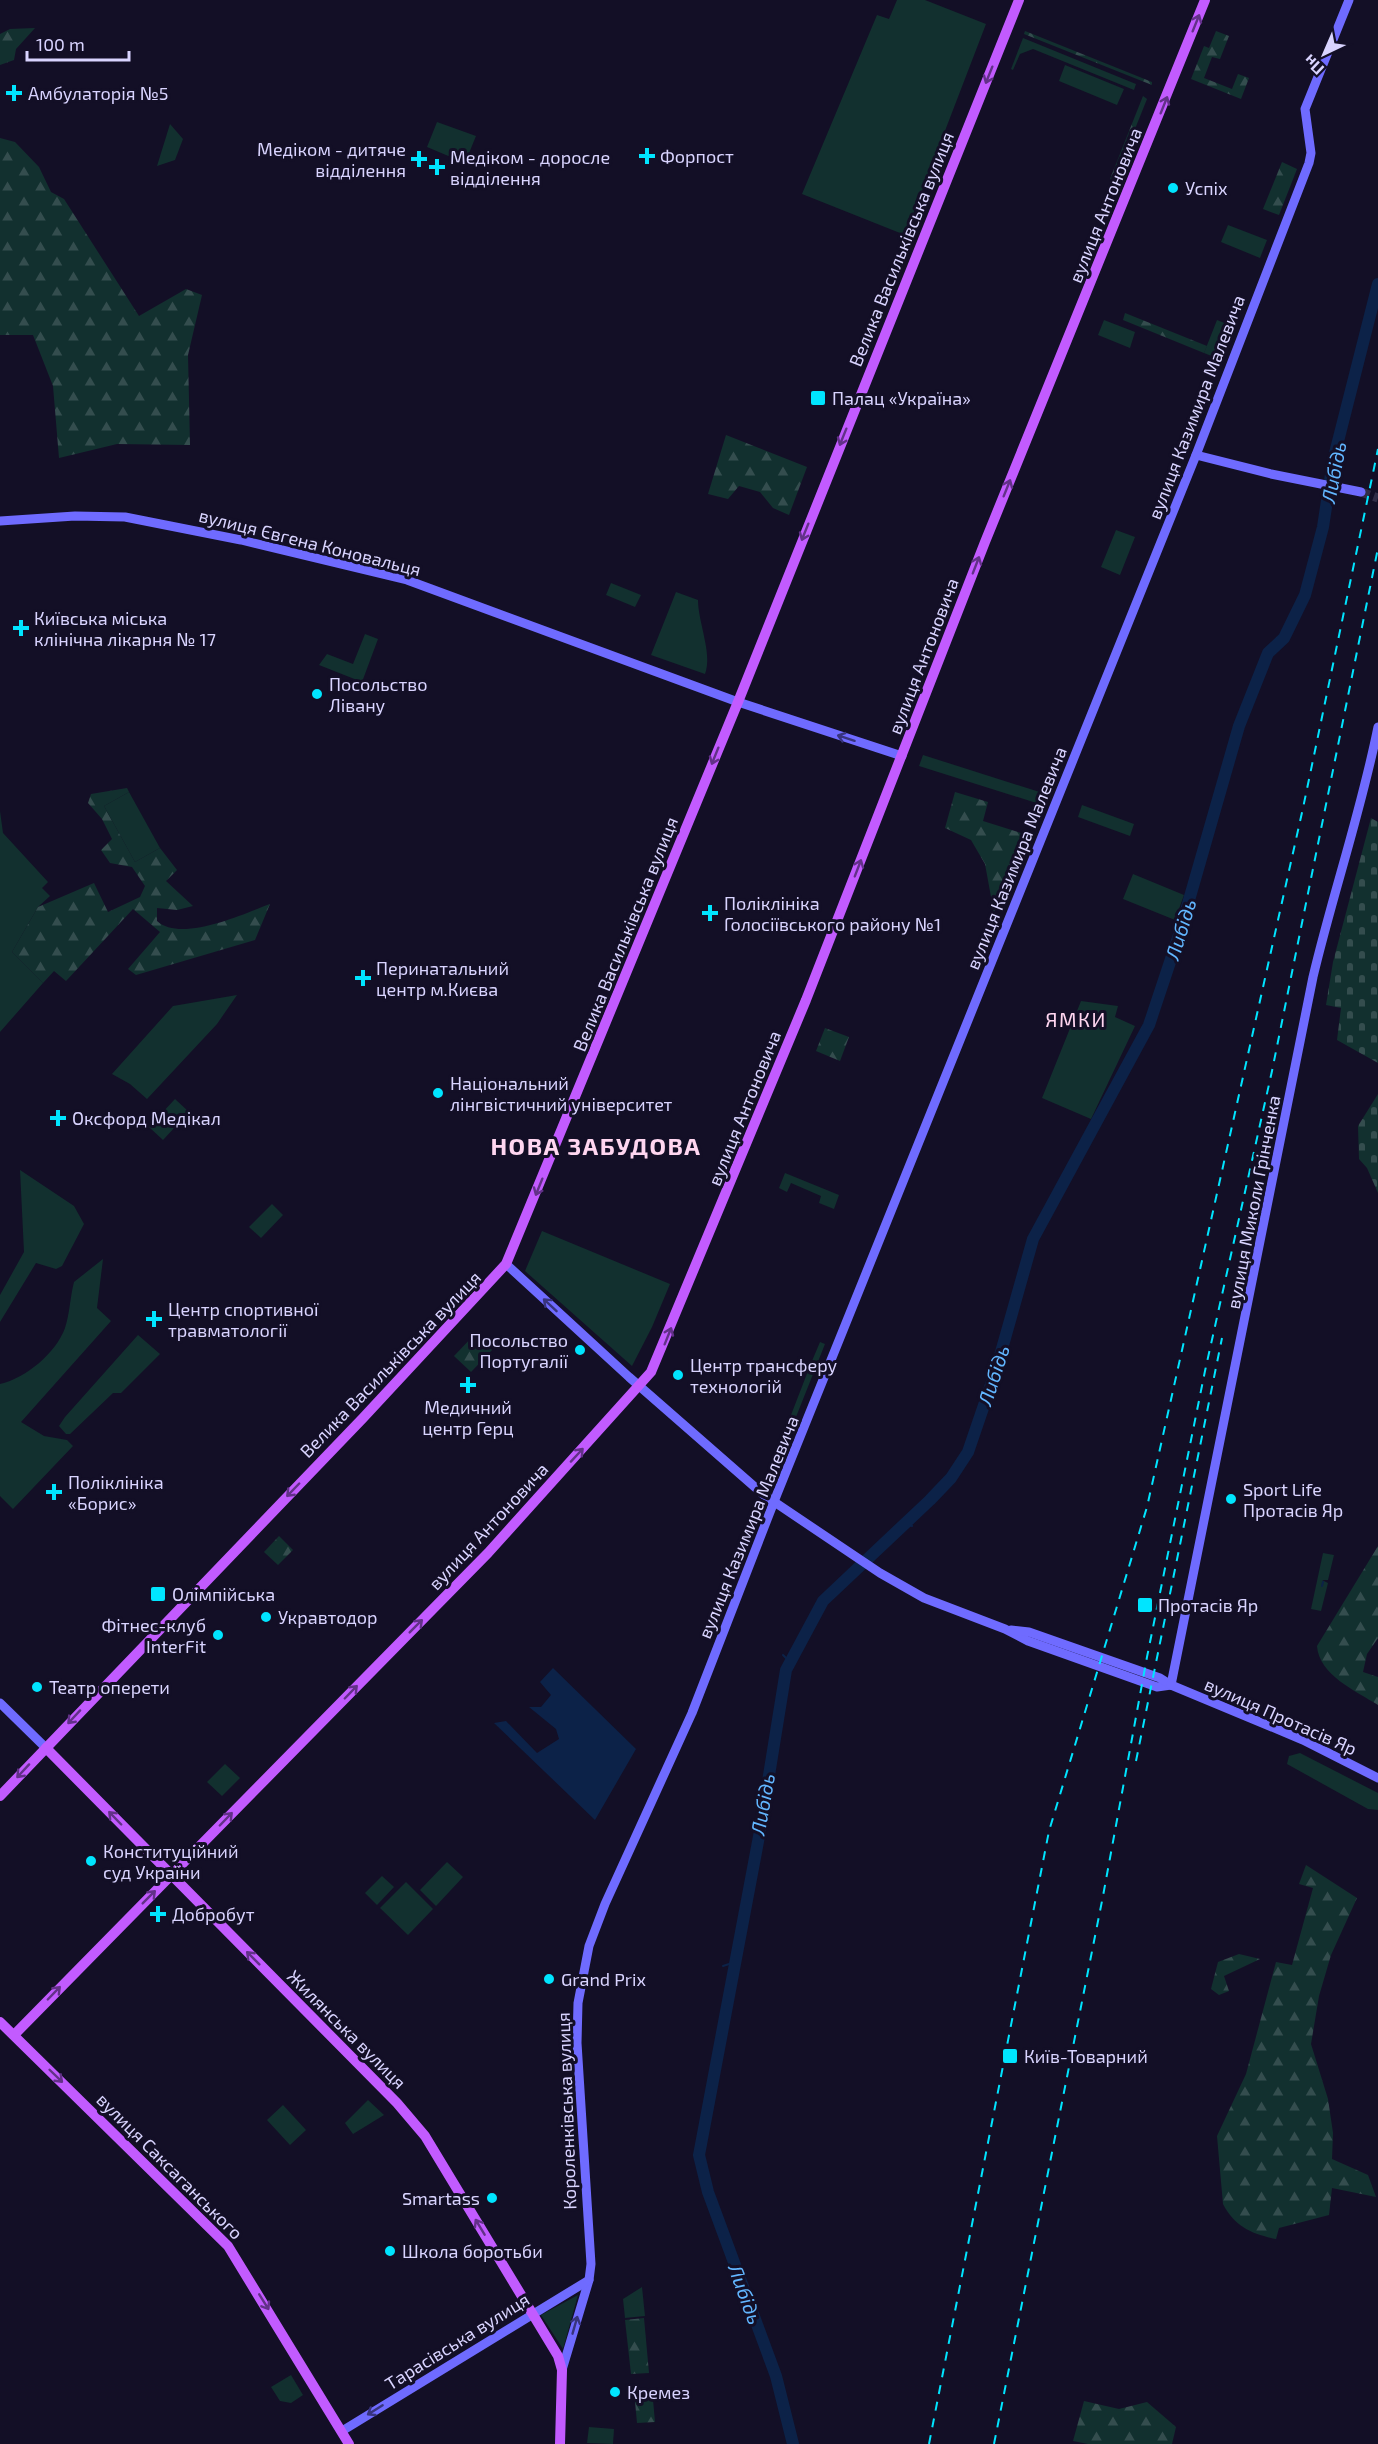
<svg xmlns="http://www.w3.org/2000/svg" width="1378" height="2444" font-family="'Exo 2',sans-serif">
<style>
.green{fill:#12302f}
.forest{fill:url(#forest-firs)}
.cemetery{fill:url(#cemetery-stones)}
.water{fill:#0c2248}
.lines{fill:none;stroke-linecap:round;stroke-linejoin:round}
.stream{stroke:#0c2248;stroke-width:2}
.river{stroke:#0c2248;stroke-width:12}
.secondary-tunnel{stroke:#312d47;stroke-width:9;stroke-dasharray:9 4.5;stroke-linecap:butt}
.secondary{stroke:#6f6bff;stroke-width:9}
.primary{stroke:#c25bff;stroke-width:10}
.rail{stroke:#00e5ff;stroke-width:2;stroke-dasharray:9 8;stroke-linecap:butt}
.oneway{stroke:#623188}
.oneway2{stroke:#38347d}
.poi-dot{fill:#00e5ff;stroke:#130f26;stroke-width:2}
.labels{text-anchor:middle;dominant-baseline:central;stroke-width:6;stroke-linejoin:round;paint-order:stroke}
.poi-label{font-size:18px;fill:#d9d4ff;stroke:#130f26;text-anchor:start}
.street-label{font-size:18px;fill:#d9d4ff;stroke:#130f26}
.water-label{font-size:20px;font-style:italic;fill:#62b6ff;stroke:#130f26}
.neighbourhood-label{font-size:20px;letter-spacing:1.5px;fill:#ffd6f0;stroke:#130f26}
.district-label{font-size:24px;font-weight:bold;letter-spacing:1.5px;fill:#ffd6f0;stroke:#130f26}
</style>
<defs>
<pattern id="forest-firs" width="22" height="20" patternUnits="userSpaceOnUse" patternTransform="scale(1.5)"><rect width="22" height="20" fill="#12302f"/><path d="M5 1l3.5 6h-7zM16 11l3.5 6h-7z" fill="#344d4e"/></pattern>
<pattern id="cemetery-stones" width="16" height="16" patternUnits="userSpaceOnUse" patternTransform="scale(1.5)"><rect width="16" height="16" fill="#12302f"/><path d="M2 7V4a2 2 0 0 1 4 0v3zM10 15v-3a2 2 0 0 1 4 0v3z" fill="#344d4e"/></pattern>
</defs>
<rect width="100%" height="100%" fill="#130f26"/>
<g class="green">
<polygon points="897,0 925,0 986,24 905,235 802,194 877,15 889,19"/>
<polygon points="1023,38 1136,84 1134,90 1033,49 1020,54 1013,70 1011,69"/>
<polygon points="1065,65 1124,89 1117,105 1059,81"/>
<polygon points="437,122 476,136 465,163 427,147"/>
<polygon points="170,124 183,139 175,160 157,166"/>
<polygon points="1228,225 1267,240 1260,258 1221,242"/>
<polygon points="1104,320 1135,332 1130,348 1098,335"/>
<polygon points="1217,320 1232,326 1219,359 1204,353"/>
<polygon points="1116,530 1135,537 1120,575 1101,567"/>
<polygon points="611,583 641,595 635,607 606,595"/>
<path d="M676,592L698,600C698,622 713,655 705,674L651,655Z"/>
<polygon points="365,634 378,639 362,682 319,665 327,654 353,664"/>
<polygon points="923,755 1049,795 1046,806 919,766"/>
<polygon points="129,792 160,848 135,862 104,806"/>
<polygon points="1082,805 1134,824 1130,836 1078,817"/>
<polygon points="0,811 3,833 48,882 42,888 50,896 38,907 12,952 43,983 0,1032"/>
<polygon points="1133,874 1184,895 1175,920 1123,899"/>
<polygon points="237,995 217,1024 147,1099 130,1084 112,1074 173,1006"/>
<polygon points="1081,1001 1118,1006 1115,1017 1135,1026 1091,1119 1042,1098"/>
<polygon points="175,1099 189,1112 163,1140 149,1127"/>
<polygon points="20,1170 74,1206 84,1224 62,1266 56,1269 36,1263 0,1322 0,1295 24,1252"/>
<polygon points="785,1173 839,1195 834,1209 819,1203 821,1196 791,1183 787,1192 779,1188"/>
<polygon points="272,1204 283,1215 261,1238 249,1227"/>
<polygon points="542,1231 670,1284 652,1327 632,1366 525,1271"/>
<path d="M103,1259L97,1308L111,1321L21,1422L44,1436L67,1440L73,1446L13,1509L0,1496V1384C26,1378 56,1353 65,1328C70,1313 70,1297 74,1282Z"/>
<polygon points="138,1335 160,1354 121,1393 113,1393 70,1434 66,1434 59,1426 65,1417"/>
<polygon points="820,1342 825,1344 796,1417 791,1415 808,1371 812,1372 815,1363 812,1361"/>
<polygon points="1323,1553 1334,1555 1328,1580 1322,1580 1328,1583 1321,1611 1311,1609"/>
<polygon points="1300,1753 1378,1793 1378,1810 1368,1809 1287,1764 1289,1756"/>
<polygon points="225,1764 240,1778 222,1796 207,1782"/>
<polygon points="447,1862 463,1877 436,1906 420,1890"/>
<polygon points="382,1876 394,1887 377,1905 365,1893"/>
<polygon points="406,1882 433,1909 408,1935 380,1908"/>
<polygon points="368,2100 384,2115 353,2134 345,2123"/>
<polygon points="283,2105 306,2130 290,2145 267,2120"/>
<polygon points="642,2287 645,2316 625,2318 623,2299"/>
<polygon points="578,2295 563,2349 541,2315"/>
<polygon points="291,2375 303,2395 291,2403 280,2401 271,2387"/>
<polygon points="589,2427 614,2429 613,2444 587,2443"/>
</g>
<g class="forest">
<polygon points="35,28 16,49 14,60 0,65 0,34 10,29"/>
<polygon points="1025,31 1152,82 1152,85 1024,34"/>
<polygon points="1216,31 1229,36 1220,59 1212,57 1204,78 1232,89 1238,74 1249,78 1241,99 1191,79 1204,46 1209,48"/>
<polygon points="1143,96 1147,99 1114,181 1110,179"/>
<polygon points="0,138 15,142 39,167 51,192 64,199 139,316 186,289 202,295 188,355 190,445 117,444 59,458 53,386 33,335 0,335"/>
<polygon points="1282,162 1297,169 1279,215 1263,209"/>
<polygon points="1125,313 1207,346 1204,353 1123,320"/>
<polygon points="726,435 807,467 789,515 773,508 760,492 739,486 728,499 708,494"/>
<path d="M127,788L129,792L104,806L135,862L160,848L177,870L166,881L193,906L177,910L157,908V921C181,943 243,914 270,904L255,940L136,975L128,969L160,932L133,909L66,981L54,971L43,983L12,952L38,907L94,883L108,912L140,897L145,886L132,867L110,863L101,850L112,839L102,819L88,803L91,794Z"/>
<polygon points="955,792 988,802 983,821 1024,834 994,913 985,864 971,840 945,828"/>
<polygon points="825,1028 849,1037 840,1061 816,1051"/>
<polygon points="475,1334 492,1350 471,1372 454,1356"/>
<polygon points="279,1536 293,1550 278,1565 264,1552"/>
<path d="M1378,1546V1638L1367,1654L1363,1672L1378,1677V1705C1356,1691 1319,1675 1317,1646Z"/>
<path d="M1306,1865L1357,1898L1331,1955L1319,1996L1311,2044L1328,2099L1333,2133L1332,2159L1368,2175L1376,2197L1332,2188L1329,2215L1279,2228L1276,2239C1252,2234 1235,2227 1223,2204L1217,2136L1246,2074L1276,1962L1292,1965L1313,1888L1299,1884Z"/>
<polygon points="1239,1954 1260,1959 1224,1976 1229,1991 1219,1995 1211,1989 1218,1962"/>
<polygon points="644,2318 649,2373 631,2374 625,2320"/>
<polygon points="652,2389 655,2422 637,2423 634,2391"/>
<polygon points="1084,2401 1119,2409 1147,2402 1176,2427 1172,2444 1088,2444 1073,2441"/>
</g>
<g class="cemetery">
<polygon points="1371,818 1378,822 1378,1063 1337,1040 1341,1008 1326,1005 1333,962"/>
<polygon points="1378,1094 1378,1193 1367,1168 1359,1159 1358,1126"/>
</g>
<polygon class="water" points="553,1668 636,1749 595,1820 494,1723 506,1721 537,1753 559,1739 556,1729 529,1707 541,1707 551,1695 540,1682"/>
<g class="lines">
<g class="stream">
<polyline points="906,1524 912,1526"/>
<polyline points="1322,1586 1323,1582"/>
<polyline points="783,1655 789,1661"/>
<polyline points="723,1966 735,1962"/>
</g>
<polyline class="river" points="793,2444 776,2376 708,2192 699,2155 760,1831 786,1670 823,1601 930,1500 951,1478 968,1452 996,1370 1033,1239 1149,1025 1179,935 1239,726 1268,653 1284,638 1305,595 1323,527 1333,461 1378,284"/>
<polyline class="secondary-tunnel" points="1361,492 1378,498"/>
<g class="secondary">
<polyline points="1196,455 1271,474 1361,492"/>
<polyline points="0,521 75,516 125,517 241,540 407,580 738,702 902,756"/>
<polyline points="506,1264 629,1377 764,1495 880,1573 924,1598 1005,1629 1028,1641 1157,1687 1171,1685"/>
<polyline points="1011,1630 1029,1632 1160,1678 1171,1685 1303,1740 1378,1778"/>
<path d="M1171,1685L1313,977C1333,893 1361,812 1378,727"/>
<polyline points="0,1703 46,1748"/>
<polyline points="562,2370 589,2280 591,2264 577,2043 578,2003 589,1946 605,1904 692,1713 777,1494 1196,455 1309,163 1311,153 1305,109 1349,0"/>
<polyline points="342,2431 589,2280"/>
</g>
<g class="primary">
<polyline points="46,1748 397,2103 425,2136 558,2356 562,2370 560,2444"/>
<polyline points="0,1796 363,1418 506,1264 738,702 1019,0"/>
<polyline points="0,2022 228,2246 349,2444"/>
<polyline points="14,2035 488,1553 651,1372 806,1000 985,542 1205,0"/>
</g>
<g class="rail">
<polyline points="1136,1761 1222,1338"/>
<polyline points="929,2444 1049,1831 1147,1507 1303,808 1378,449"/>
<polyline points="994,2444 1103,1896 1147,1657 1205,1371 1272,1071 1378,548"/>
</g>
</g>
<defs><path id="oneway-shaft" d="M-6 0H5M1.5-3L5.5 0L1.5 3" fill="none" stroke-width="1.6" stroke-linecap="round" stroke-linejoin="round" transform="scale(1.5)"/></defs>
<g class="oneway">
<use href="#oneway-shaft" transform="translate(1196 23) rotate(-68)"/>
<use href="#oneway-shaft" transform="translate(989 75) rotate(112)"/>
<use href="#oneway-shaft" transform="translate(1164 105) rotate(-68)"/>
<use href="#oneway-shaft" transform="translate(843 437) rotate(112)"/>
<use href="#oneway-shaft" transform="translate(1007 488) rotate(-68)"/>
<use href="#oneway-shaft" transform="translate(805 532) rotate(112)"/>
<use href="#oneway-shaft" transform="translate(976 565) rotate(-69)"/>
<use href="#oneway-shaft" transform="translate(715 756) rotate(112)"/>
<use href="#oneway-shaft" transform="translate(858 868) rotate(-69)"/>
<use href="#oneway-shaft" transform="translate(539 1187) rotate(112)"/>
<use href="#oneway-shaft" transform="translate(668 1336) rotate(-68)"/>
<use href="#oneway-shaft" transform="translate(577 1455) rotate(-47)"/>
<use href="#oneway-shaft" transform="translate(293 1490) rotate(134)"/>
<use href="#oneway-shaft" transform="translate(416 1626) rotate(-45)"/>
<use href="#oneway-shaft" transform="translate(351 1692) rotate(-46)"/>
<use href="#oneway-shaft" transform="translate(74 1717) rotate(133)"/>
<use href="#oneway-shaft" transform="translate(23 1771) rotate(133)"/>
<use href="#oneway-shaft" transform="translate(115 1818) rotate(-134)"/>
<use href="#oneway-shaft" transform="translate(226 1819) rotate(-46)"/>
<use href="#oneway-shaft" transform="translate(149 1897) rotate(-45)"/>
<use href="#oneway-shaft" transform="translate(253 1958) rotate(-135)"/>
<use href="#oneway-shaft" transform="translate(54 1993) rotate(-46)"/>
<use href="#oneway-shaft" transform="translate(56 2076) rotate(44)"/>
<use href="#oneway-shaft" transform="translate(480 2227) rotate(-121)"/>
<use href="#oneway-shaft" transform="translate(264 2302) rotate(58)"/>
</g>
<g class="oneway2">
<use href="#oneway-shaft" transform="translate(846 738) rotate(-162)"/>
<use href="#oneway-shaft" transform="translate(550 1305) rotate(-137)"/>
<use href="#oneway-shaft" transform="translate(575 2325) rotate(-74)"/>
<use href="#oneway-shaft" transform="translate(375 2410) rotate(148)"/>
</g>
<g class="poi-dot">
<path d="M11 84h6v6h6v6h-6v6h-6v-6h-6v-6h6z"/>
<path d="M644 147h6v6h6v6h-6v6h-6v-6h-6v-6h6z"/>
<path d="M416 150h6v6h6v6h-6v6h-6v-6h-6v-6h6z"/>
<path d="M434 158h6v6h6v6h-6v6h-6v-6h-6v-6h6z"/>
<circle cx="1173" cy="188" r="6"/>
<rect x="810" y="390" width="16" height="16" rx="3"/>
<path d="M18 619h6v6h6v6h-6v6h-6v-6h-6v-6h6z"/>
<circle cx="317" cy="694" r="6"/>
<path d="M707 904h6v6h6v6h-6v6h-6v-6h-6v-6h6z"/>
<path d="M360 969h6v6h6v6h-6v6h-6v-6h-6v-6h6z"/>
<circle cx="438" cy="1093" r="6"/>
<path d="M55 1109h6v6h6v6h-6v6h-6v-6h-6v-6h6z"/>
<path d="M151 1310h6v6h6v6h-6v6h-6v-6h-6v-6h6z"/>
<circle cx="580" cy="1350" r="6"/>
<circle cx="678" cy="1375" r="6"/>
<path d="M465 1376h6v6h6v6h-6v6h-6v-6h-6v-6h6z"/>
<path d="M51 1483h6v6h6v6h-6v6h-6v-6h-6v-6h6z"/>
<circle cx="1231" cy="1499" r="6"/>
<rect x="150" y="1586" width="16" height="16" rx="3"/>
<rect x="1137" y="1597" width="16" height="16" rx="3"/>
<circle cx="266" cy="1617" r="6"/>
<circle cx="218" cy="1635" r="6"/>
<circle cx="37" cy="1687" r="6"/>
<circle cx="91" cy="1861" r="6"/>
<path d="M155 1905h6v6h6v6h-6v6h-6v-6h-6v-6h6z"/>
<circle cx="549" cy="1979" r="6"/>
<rect x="1002" y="2048" width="16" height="16" rx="3"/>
<circle cx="492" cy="2198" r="6"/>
<circle cx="390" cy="2251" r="6"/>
<circle cx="615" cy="2392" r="6"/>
</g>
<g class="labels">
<g class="poi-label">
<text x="28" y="93">Амбулаторія №5</text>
<text x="406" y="149" text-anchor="end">Медіком - дитяче<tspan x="406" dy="21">відділення</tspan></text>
<text x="660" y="156">Форпост</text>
<text x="450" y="157">Медіком - доросле<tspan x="450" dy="21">відділення</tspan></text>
<text x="1185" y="188">Успіх</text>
<text x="832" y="398">Палац «Україна»</text>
<text x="34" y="618">Київська міська<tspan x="34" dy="21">клінічна лікарня № 17</tspan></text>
<text x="329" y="684">Посольство<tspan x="329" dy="21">Лівану</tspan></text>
<text x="724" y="903">Поліклініка<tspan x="724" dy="21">Голосіївського району №1</tspan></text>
<text x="376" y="968">Перинатальний<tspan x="376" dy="21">центр м.Києва</tspan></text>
<text x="450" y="1083">Національний<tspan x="450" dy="21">лінгвістичний університет</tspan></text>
<text x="72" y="1118">Оксфорд Медікал</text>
<text x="168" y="1309">Центр спортивної<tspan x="168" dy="21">травматології</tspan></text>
<text x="568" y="1340" text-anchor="end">Посольство<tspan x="568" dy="21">Португалії</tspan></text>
<text x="690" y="1365">Центр трансферу<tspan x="690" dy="21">технологій</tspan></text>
<text x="468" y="1407" text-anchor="middle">Медичний<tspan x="468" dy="21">центр Герц</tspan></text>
<text x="68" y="1482">Поліклініка<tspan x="68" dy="21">«Борис»</tspan></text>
<text x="1243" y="1489">Sport Life<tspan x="1243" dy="21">Протасів Яр</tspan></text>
<text x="172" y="1594">Олімпійська</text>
<text x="1158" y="1605">Протасів Яр</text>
<text x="278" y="1617">Укравтодор</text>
<text x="206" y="1625" text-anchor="end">Фітнес-клуб<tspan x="206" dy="21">InterFit</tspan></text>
<text x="49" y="1687">Театр оперети</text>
<text x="103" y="1851">Конституційний<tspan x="103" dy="21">суд України</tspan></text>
<text x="172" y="1914">Добробут</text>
<text x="561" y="1979">Grand Prix</text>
<text x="1024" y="2056">Київ-Товарний</text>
<text x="480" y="2198" text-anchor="end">Smartass</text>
<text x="402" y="2251">Школа боротьби</text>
<text x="627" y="2392">Кремез</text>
</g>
<g class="street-label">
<text transform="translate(1105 205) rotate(-68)">вулиця Антоновича</text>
<text transform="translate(901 249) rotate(-68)">Велика Васильківська вулиця</text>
<text transform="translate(1196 407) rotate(-69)">вулиця Казимира Малевича</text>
<text transform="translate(310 542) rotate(14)">вулиця Євгена Коновальця</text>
<text transform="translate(923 656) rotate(-69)">вулиця Антоновича</text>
<text transform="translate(1016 858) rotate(-68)">вулиця Казимира Малевича</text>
<text transform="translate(625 934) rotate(-68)">Велика Васильківська вулиця</text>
<text transform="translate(744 1108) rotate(-68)">вулиця Антоновича</text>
<text transform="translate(1253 1202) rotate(-79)">вулиця Миколи Грінченка</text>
<text transform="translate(390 1364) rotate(-46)">Велика Васильківська вулиця</text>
<text transform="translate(488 1526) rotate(-47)">вулиця Антоновича</text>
<text transform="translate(748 1527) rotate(-68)">вулиця Казимира Малевича</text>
<text transform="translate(1281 1716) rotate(24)">вулиця Протасів Яр</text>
<text transform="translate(347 2029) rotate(45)">Жилянська вулиця</text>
<text transform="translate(566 2111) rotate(-92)">Короленківська вулиця</text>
<text transform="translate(170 2166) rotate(45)">вулиця Саксаганського</text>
<text transform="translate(457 2341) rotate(-32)">Тарасівська вулиця</text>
</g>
<g class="water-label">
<text transform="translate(1333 472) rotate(-79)">Либідь</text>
<text transform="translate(1180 929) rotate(-73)">Либідь</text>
<text transform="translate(993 1375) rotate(-72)">Либідь</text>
<text transform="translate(762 1804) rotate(-80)">Либідь</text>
<text transform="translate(746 2294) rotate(70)">Либідь</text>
</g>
<g class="neighbourhood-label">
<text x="1076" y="1019">ЯМКИ</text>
</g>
<g class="district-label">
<text x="596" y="1145">НОВА ЗАБУДОВА</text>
</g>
</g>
<g transform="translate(1324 54) rotate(224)" stroke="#130f26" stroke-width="4.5" paint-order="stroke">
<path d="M0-4.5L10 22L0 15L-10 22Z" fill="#d9d4ff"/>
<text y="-9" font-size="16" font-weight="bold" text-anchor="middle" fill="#d9d4ff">Пн</text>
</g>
<path d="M27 51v9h102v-9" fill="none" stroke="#d9d4ff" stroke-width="3"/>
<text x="36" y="51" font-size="18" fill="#d9d4ff" stroke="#130f26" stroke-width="4.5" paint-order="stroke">100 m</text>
</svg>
